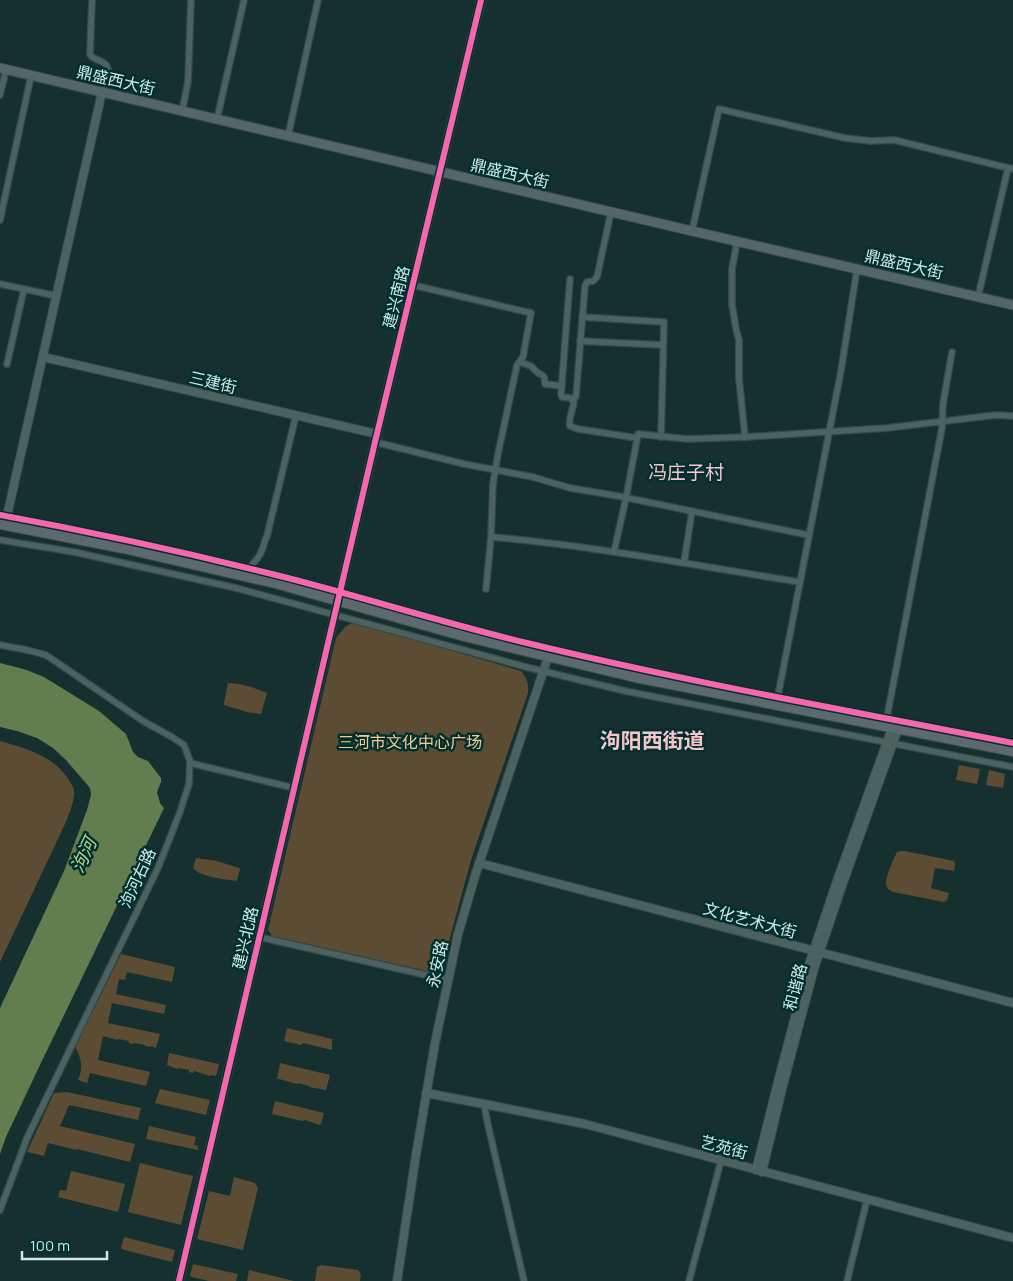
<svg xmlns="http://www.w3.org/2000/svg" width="1013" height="1281" font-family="Manrope,'Noto Sans SC',sans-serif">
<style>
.green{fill:#5d4c34}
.water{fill:#637d4e}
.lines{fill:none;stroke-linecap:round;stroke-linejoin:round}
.minor-casing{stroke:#364a48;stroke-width:8}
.tertiary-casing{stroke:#364a48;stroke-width:10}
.secondary-casing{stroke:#364a48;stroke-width:11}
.trunk-casing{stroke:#364a48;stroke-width:12}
.minor{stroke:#4c6260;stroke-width:5.5}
.tertiary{stroke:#4c6260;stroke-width:8}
.secondary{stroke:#546667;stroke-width:9}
.trunk{stroke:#5c696e;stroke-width:10}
.cycleway-casing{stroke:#00302e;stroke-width:9}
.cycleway{stroke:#f766af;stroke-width:6}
.labels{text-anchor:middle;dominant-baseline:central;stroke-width:5;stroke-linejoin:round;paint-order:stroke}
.street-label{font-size:16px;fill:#ceebe9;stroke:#00302e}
.park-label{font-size:16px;fill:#f8c891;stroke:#00302e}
.water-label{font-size:18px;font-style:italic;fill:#b2da8c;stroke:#00302e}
.quarter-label{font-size:19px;fill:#f8c3ca;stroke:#00302e}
.district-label{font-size:21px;font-weight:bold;fill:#f8c3ca;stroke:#00302e}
</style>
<rect width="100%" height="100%" fill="#15302e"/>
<g class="green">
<path d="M354,622L521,671C527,679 529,683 528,693L471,860L450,938L444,966L436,973L272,936L268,930L336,638L345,627Z"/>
<path d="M228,683C242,683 255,688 267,693L261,714L247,712L224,705V703Z"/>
<path d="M0,741C25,748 51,755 67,777C69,781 73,785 74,790C75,801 69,814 65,824L0,962Z"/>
<polygon points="959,765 980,769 977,784 956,780"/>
<polygon points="989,770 1005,774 1003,788 986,785"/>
<path d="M900,851H905L954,861L955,864L954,871L935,868L931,888L949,893L947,900L944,902L893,892C890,890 888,890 887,887C883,880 894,859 897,852Z"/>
<path d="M196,858L217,861L239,868L240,869L237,880L236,881C226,879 199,877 193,868Z"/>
<path d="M121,954L175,967L172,982L127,972L125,980L119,979L116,994L166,1005L164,1014L112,1003L108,1023L160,1034L156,1048L151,1046L150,1047L145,1046V1045L134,1043L133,1044L129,1043V1041L118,1039L117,1040L103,1036L98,1060L150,1072L146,1086L90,1073L87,1083L78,1080C83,1068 82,1059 75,1047Z"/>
<polygon points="287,1028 332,1039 332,1050 303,1043 301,1045 284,1041"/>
<polygon points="169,1053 219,1064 216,1076 210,1075 210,1076 194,1071 193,1073 189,1072 189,1070 178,1068 177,1069 167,1065"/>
<polygon points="280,1063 330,1075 326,1090 309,1087 309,1086 298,1083 297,1084 279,1079 277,1079"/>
<polygon points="160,1089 210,1100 206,1115 155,1103"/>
<polygon points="67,1092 141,1108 138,1120 69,1105 60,1126 135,1144 130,1162 77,1149 77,1150 48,1143 44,1156 27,1152 54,1093"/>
<polygon points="275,1101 324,1113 321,1124 320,1125 305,1120 302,1121 272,1114"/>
<polygon points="149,1126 196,1137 194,1145 198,1146 198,1150 146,1139"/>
<polygon points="140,1163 193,1176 181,1225 128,1212"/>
<polygon points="71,1171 125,1184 118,1212 58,1197 60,1190 66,1191"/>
<polygon points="234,1177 255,1183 258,1188 243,1250 197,1239 209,1191 230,1196"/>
<polygon points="124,1237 175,1250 172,1262 121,1249"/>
<polygon points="193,1264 238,1274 236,1281 209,1281 192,1277 190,1276"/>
<polygon points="321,1265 358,1270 361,1274 360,1281 315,1281 317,1267"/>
<polygon points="249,1270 294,1281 247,1281"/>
</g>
<polygon class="water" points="0,663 27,670 44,677 99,711 126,734 133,752 138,757 148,761 161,778 161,782 157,792 160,803 164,808 39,1067 6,1137 0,1154 0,1008 64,871 87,810 91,795 90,788 66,760 53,748 37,738 17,731 0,727"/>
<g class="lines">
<defs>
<g id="minor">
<path d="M92,0L90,54L92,57C98,61 107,61 108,70L104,93"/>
<polyline points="0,95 6,70"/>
<polyline points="182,111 188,82 191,0"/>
<polyline points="217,119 244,0"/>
<polyline points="288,136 318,0"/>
<polyline points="0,220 31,76"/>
<polyline points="692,231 719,109 845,138 871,141 894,140 1013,169"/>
<polyline points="737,241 732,269 732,304 736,329 739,340 739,378 745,437"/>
<path d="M570,279L561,394L562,397L570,398L574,402C573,410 568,418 570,426L578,429L637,438"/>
<polyline points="0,284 57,296"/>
<polyline points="413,285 531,313 523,357 517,365 498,454 493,484 491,537 486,589"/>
<polyline points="978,297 1008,168"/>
<polyline points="582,317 664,322 661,437"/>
<polyline points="580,341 663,345"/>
<polyline points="520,362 531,366 538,373 542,375 544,377 545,384 562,386"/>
<polyline points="7,364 24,289"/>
<polyline points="573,400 576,396 585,286 587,282 593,281 597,277 611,212"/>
<polyline points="375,442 464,464 533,477 570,488 618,496 808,535"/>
<path d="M0,515C92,532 184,552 276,575C360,596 443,623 527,643C688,682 851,711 1013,743"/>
<path d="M491,537C595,546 697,566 800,582"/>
<polyline points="0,540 74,552 236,588 526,667 625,691 1013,767"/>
<polyline points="614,552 626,498 638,434 688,439 745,437 887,428 996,415 1013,416"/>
<polyline points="684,563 692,511"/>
<path d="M249,570C251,563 256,562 259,556C263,550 264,542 267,536L296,415"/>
<polyline points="0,645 27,650 46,655 143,721 172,737 184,745 190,761 189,784 180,812 158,868 27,1138 0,1210"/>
<polyline points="777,701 841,371 857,269"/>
<polyline points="886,722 942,428 943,404 952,352"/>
<polyline points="190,763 294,788"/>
<polyline points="259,937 448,980"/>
<polyline points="484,1104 488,1125 524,1281"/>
<polyline points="689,1281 721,1161"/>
<polyline points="847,1281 867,1200"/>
</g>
<g id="tertiary">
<polyline points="43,357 377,434"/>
<polyline points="5,525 102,92"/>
<polyline points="479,863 1013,1003"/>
<polyline points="426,1093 484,1104 585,1124 1013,1238"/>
<polyline points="756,1170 776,1090 808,967 838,878 892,728"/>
<polyline points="762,1172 783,1085 814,969 844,880 898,729"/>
<polyline points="179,1281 375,442 481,0"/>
<polyline points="397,1281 416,1155 435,1043 458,934 475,876 546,663"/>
</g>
<polyline id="secondary" points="0,68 692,231 1013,305"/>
<polyline id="trunk" points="0,524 123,548 275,583 464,636 635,677 1013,751"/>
</defs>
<use href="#minor" class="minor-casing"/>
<use href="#tertiary" class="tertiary-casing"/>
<use href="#secondary" class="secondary-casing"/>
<use href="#trunk" class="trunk-casing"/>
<use href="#minor" class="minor"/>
<use href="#tertiary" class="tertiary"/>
<use href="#secondary" class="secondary"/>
<use href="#trunk" class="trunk"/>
<defs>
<g id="cycleway">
<path d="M0,515C92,532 184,552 276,575C360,596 443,623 527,643C688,682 851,711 1013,743"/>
<polyline points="179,1281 375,442 481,0"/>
</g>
</defs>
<use href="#cycleway" class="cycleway-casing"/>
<use href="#cycleway" class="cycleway"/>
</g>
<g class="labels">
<g class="street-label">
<text transform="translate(116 80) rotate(13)">鼎盛西大街</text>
<text transform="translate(510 173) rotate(13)">鼎盛西大街</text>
<text transform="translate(904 264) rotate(13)">鼎盛西大街</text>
<text transform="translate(396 297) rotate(-76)">建兴南路</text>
<text transform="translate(213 382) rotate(13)">三建街</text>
<text transform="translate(137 878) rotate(-65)">泃河右路</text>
<text transform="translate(750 920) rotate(15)">文化艺术大街</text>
<text transform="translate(245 938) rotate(-77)">建兴北路</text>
<text transform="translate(437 964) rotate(-78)">永安路</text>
<text transform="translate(795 987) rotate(-75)">和谐路</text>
<text transform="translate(724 1147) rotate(15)">艺苑街</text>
</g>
<g class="park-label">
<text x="410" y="742">三河市文化中心广场</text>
</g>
<g class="water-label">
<text transform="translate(83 855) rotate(-65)">泃河</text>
</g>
<g class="quarter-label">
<text x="686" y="472">冯庄子村</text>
</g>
<g class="district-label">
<text x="652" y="740">泃阳西街道</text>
</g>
</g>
<path d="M22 1251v8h85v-8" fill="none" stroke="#ceebe9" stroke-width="2.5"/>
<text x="30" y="1251" font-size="15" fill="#ceebe9" stroke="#00302e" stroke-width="4" paint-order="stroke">100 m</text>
</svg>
